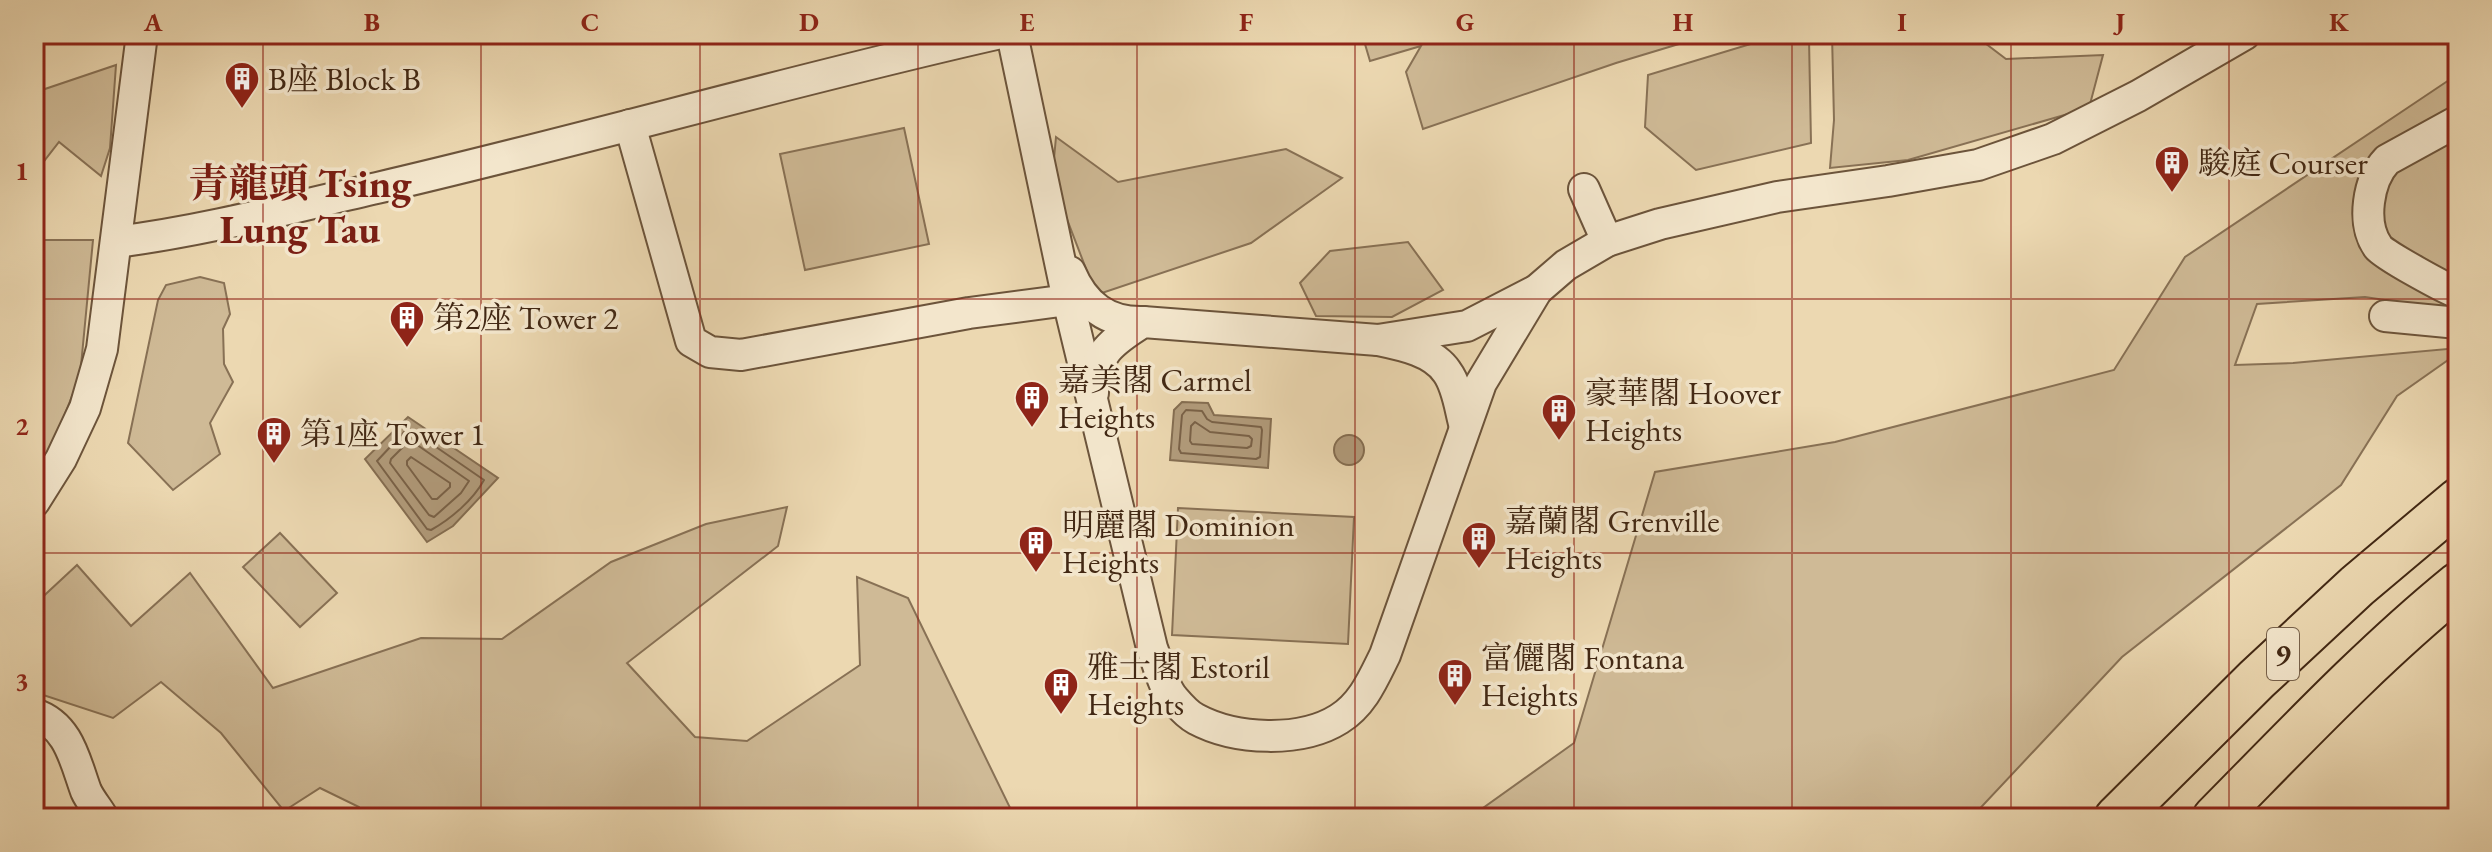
<svg xmlns="http://www.w3.org/2000/svg" width="2492" height="852" font-family="'EB Garamond','Noto Serif TC',serif">
<style>
.green{fill:#cfba96;stroke:#887155;stroke-width:2}
.water{fill:#b29c7c;stroke:#856e52;stroke-width:2}
.lines{fill:none;stroke-linecap:round;stroke-linejoin:round}
.shore{stroke:#7a6248;stroke-width:2}
.minor-casing{stroke:#6c543b;stroke-width:34}
.highway-casing{stroke:#422814;stroke-width:48}
.minor{stroke:#f3e6cc;stroke-width:30}
.highway{stroke:#ecd8b1;stroke-width:44}
.grid{fill:none;stroke:#8f2418;stroke-width:2;stroke-opacity:0.55}
.labels{text-anchor:middle;dominant-baseline:central;stroke-width:7;stroke-linejoin:round;paint-order:stroke}
.shield{fill:#f3e6cc;stroke:#77614b;stroke-width:2}
.shield-label{font-size:30px;font-weight:bold;fill:#422814}
.poi-label{font-size:32px;fill:#422814;stroke:#f3e6cc;text-anchor:start}
.district-label{font-size:40px;font-weight:bold;fill:#7a1f14;stroke:#f3e6cc}
.neatline{fill:none;stroke:#8f2418;stroke-width:3}
.grid-label{font-size:26px;text-anchor:middle;font-weight:bold;fill:#8f2418}
</style>
<rect width="100%" height="100%" fill="#ecd8b1"/>
<filter id="stains"><feTurbulence type="fractalNoise" baseFrequency=".0025" numOctaves="4"/><feColorMatrix values="0 0 0 0 .2 0 0 0 0 .09 0 0 0 0 .02 0 0 0 .5 -.17"/></filter>
<radialGradient id="worn" r=".72"><stop offset=".6" stop-color="#630" stop-opacity="0"/><stop offset="1" stop-color="#630" stop-opacity=".3"/></radialGradient>
<g class="green">
<polygon points="1362,34 1456,34 1431,43 1502,34 1712,34 1616,63 1423,129 1406,72 1421,46 1370,61"/>
<polygon points="1832,34 1973,34 2006,59 2103,55 2089,108 1908,160 1830,168 1834,120"/>
<polygon points="1767,39 1809,39 1811,143 1696,170 1645,127 1648,75"/>
<polygon points="116,65 110,148 101,176 59,142 34,174 34,96 42,90"/>
<polygon points="2458,74 2458,311 2365,297 2257,304 2235,365 2293,363 2458,348 2458,353 2397,396 2341,485 2122,657 1971,818 1469,818 1574,743 1655,472 1835,442 2114,370 2185,257"/>
<polygon points="904,128 929,244 805,270 780,154"/>
<polygon points="1056,137 1118,182 1286,149 1342,178 1251,243 1096,295 1052,180"/>
<polygon points="34,240 93,240 80,376 53,444 34,475"/>
<polygon points="1408,242 1443,290 1392,317 1316,316 1300,283 1330,251"/>
<polygon points="200,277 224,283 230,314 223,329 224,364 233,382 210,423 220,454 173,490 128,443 158,300 166,285"/>
<polygon points="787,507 778,546 627,663 695,737 747,741 860,665 857,577 908,598 1013,814 1030,818 364,818 359,807 320,788 284,811 221,733 161,682 113,718 34,692 34,605 77,565 131,626 190,573 273,688 421,638 502,639 611,562 706,524"/>
<polygon points="1178,508 1354,517 1348,644 1172,635"/>
<polygon points="280,533 337,593 300,627 243,567"/>
</g>
<g class="water">
<polygon points="1182,402 1208,403 1214,415 1271,419 1268,468 1170,460 1174,410"/>
<polygon points="408,417 498,478 453,526 427,542 365,459"/>
<circle cx="1349" cy="450" r="15"/>
</g>
<g class="lines">
<g class="shore">
<polygon points="1186,410 1202,411 1207,419 1212,422 1261,427 1262,430 1260,457 1256,459 1181,453 1179,449 1182,415"/>
<polygon points="1195,422 1210,432 1249,436 1252,439 1251,446 1247,448 1192,444 1190,441 1191,426"/>
<path d="M410,429L484,480C473,500 451,519 431,530L427,529L377,461L406,430Z"/>
<polygon points="408,442 413,442 469,481 461,493 434,517 429,515 390,463 391,459"/>
<polygon points="411,457 450,483 450,487 437,499 432,499 407,465 407,461"/>
</g>
<defs>
<g id="minor">
<path d="M1012,34L1068,300L1152,648C1158,663 1163,687 1174,699C1180,706 1188,715 1196,719C1235,740 1301,743 1339,719C1363,704 1373,679 1385,655L1481,383L1537,290"/>
<path d="M2458,121L2387,160C2368,180 2361,223 2378,247C2384,255 2446,289 2458,293"/>
<polyline points="630,125 691,341 710,352 741,355 969,313 1068,300"/>
<polyline points="1584,189 1607,241"/>
<path d="M116,242C204,231 290,208 377,188C584,140 788,81 996,34"/>
<path d="M1070,272C1084,305 1107,323 1143,322"/>
<polyline points="2385,316 2458,323"/>
<polyline points="1378,340 1467,326 1537,290 1566,265 1607,241 1660,224 1777,197 1888,181 1978,165 2053,139 2138,96 2245,34"/>
<path d="M1093,393C1092,355 1114,340 1143,322L1378,340C1402,345 1433,351 1447,372C1458,387 1460,410 1465,427"/>
<polyline points="34,502 61,459 85,408 102,349 142,34"/>
<path d="M34,714C69,725 75,761 86,791C90,800 98,809 103,818"/>
</g>
<g id="highway">
<polyline points="2117,818 2257,679 2357,586 2458,501"/>
<path d="M2215,818C2294,738 2371,656 2458,585"/>
</g>
</defs>
<use href="#minor" class="minor-casing"/>
<use href="#highway" class="highway-casing"/>
<use href="#minor" class="minor"/>
<use href="#highway" class="highway"/>
</g>
<path class="grid" d="M263,34V818M481,34V818M700,34V818M918,34V818M1137,34V818M1355,34V818M1574,34V818M1792,34V818M2011,34V818M2229,34V818M34,299H2458M34,553H2458"/>
<defs>
<symbol id="building-pin" viewBox="-11 -11 22 30"><path d="M0 17L-7.5 6A9.5 9.5 0 1 1 7.5 6Z" fill="#8f2418" stroke="#f3e6cc"/><path d="M-4-6H4V6H1V3H-1V6H-4ZM-2.5-4.3h1.7v1.8h-1.7ZM.8-4.3h1.7v1.8H.8ZM-2.5-1h1.7V.8h-1.7ZM.8-1h1.7V.8H.8Z" fill="#fff"/></symbol>
</defs>
<g fill-rule="evenodd">
<use href="#building-pin" x="222" y="59" width="40" height="54"/>
<use href="#building-pin" x="2152" y="143" width="40" height="54"/>
<use href="#building-pin" x="387" y="298" width="40" height="54"/>
<use href="#building-pin" x="1012" y="378" width="40" height="54"/>
<use href="#building-pin" x="1539" y="391" width="40" height="54"/>
<use href="#building-pin" x="254" y="414" width="40" height="54"/>
<use href="#building-pin" x="1459" y="519" width="40" height="54"/>
<use href="#building-pin" x="1016" y="523" width="40" height="54"/>
<use href="#building-pin" x="1435" y="656" width="40" height="54"/>
<use href="#building-pin" x="1041" y="665" width="40" height="54"/>
</g>
<g class="labels">
<rect class="shield" x="2267" y="628" width="32" height="52" rx="6"/>
<g class="shield-label">
<text x="2283" y="654">9</text>
</g>
<g class="poi-label">
<text x="268" y="79">B座 Block B</text>
<text x="2198" y="163">駿庭 Courser</text>
<text x="433" y="318">第2座 Tower 2</text>
<text x="1058" y="380">嘉美閣 Carmel<tspan x="1058" dy="37">Heights</tspan></text>
<text x="1585" y="393">豪華閣 Hoover<tspan x="1585" dy="37">Heights</tspan></text>
<text x="300" y="434">第1座 Tower 1</text>
<text x="1505" y="521">嘉蘭閣 Grenville<tspan x="1505" dy="37">Heights</tspan></text>
<text x="1062" y="525">明麗閣 Dominion<tspan x="1062" dy="37">Heights</tspan></text>
<text x="1481" y="658">富儷閣 Fontana<tspan x="1481" dy="37">Heights</tspan></text>
<text x="1087" y="667">雅士閣 Estoril<tspan x="1087" dy="37">Heights</tspan></text>
</g>
<g class="district-label">
<text x="300" y="183">青龍頭 Tsing<tspan x="300" dy="46">Lung Tau</tspan></text>
</g>
</g>
<rect width="2492" height="852" fill="none" stroke="#ecd8b1" stroke-width="88"/>
<rect x="44" y="44" width="2404" height="764" class="neatline"/>
<g class="grid-label">
<text x="153" y="31">A</text>
<text x="372" y="31">B</text>
<text x="590" y="31">C</text>
<text x="809" y="31">D</text>
<text x="1027" y="31">E</text>
<text x="1246" y="31">F</text>
<text x="1465" y="31">G</text>
<text x="1683" y="31">H</text>
<text x="1902" y="31">I</text>
<text x="2120" y="31">J</text>
<text x="2339" y="31">K</text>
<text x="22" y="180">1</text>
<text x="22" y="435">2</text>
<text x="22" y="690">3</text>
</g>
<rect width="100%" height="100%" filter="url(#stains)"/>
<rect width="100%" height="100%" fill="url(#worn)"/>
</svg>
